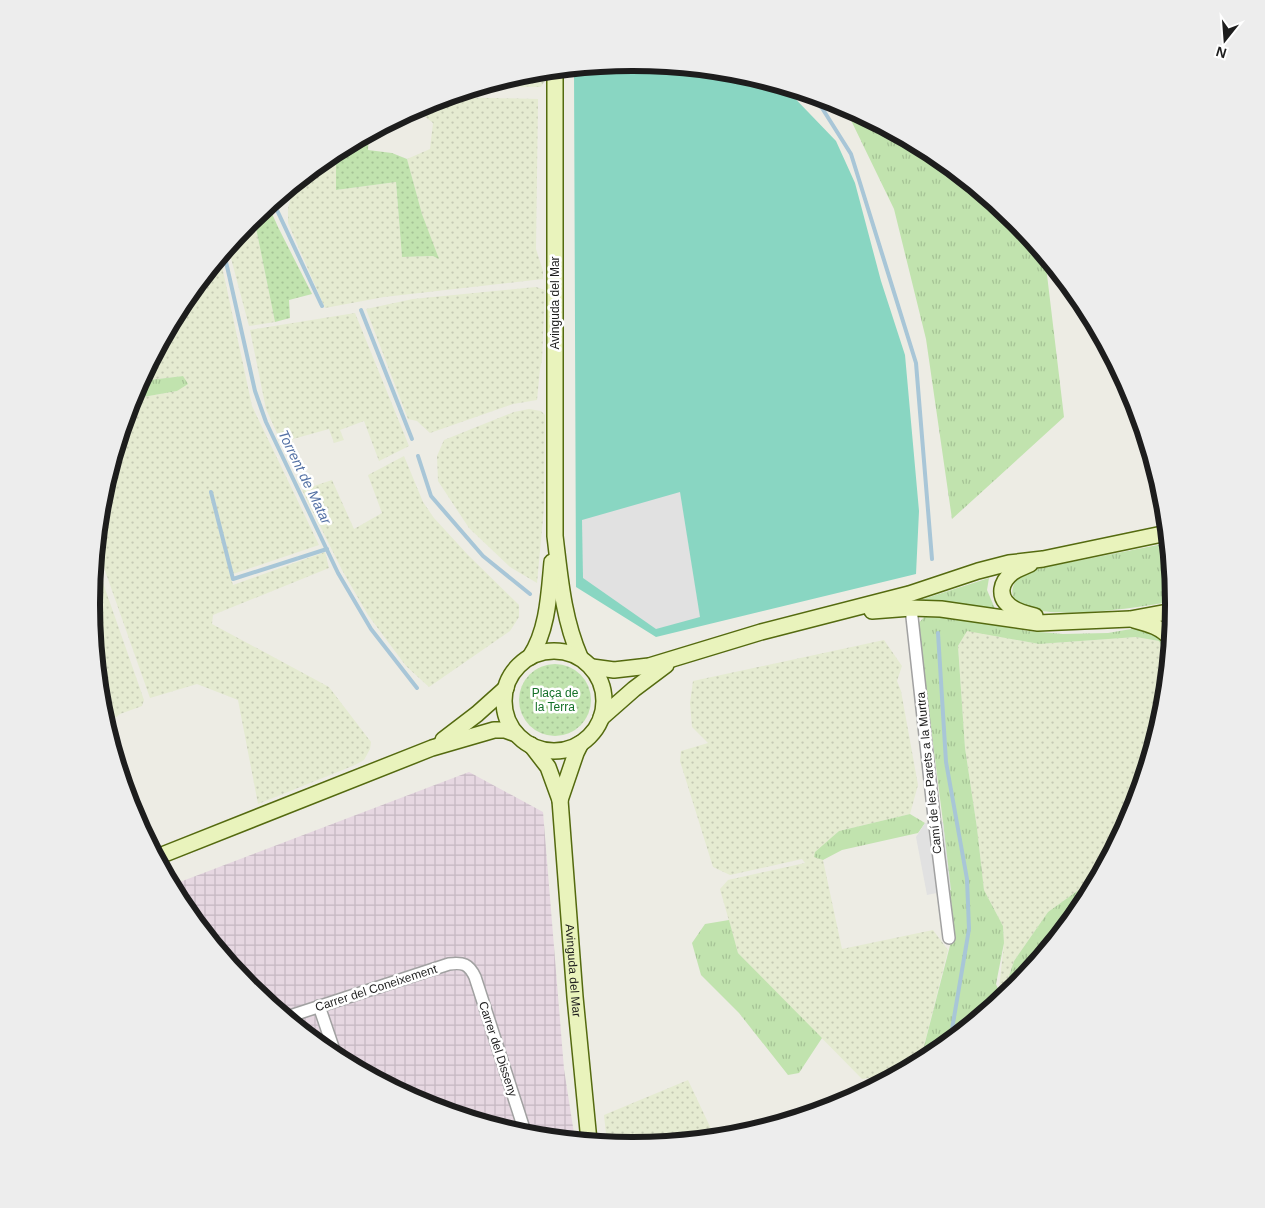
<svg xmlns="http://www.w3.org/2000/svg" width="1265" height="1208" font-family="Helvetica,sans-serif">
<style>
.industrial{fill:url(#industrial-grid)}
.farmland{fill:url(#farmland-dots)}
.grass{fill:url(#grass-tufts)}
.garden{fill:url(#garden-dots)}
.pitch{fill:#89d6c2}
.parking{fill:#e1e1e1}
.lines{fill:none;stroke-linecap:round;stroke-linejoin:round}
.stream{stroke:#a8c6d7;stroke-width:4}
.street-casing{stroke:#a1a1a1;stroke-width:14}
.secondary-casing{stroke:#546a0f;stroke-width:18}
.street{stroke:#fff;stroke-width:11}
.secondary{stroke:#e9f3bc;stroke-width:15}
.labels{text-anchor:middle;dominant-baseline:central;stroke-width:5;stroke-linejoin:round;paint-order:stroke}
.street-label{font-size:12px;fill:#1d1d1d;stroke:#fff}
.park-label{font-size:12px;fill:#157129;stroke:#fff}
.water-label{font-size:14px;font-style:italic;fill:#5370a4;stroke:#fff}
.rim{fill:none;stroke:#1d1d1d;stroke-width:6}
</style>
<defs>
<pattern id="industrial-grid" width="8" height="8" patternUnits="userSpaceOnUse" patternTransform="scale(1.25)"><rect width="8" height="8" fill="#e6d7e1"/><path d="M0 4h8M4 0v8" fill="none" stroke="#c5b8c1"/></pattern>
<pattern id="farmland-dots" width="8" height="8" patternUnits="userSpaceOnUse" patternTransform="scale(1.25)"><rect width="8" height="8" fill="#e5ebd1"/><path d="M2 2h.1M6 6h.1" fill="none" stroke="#c4c9b3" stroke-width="1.8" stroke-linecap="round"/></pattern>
<pattern id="grass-tufts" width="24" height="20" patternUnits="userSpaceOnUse" patternTransform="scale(1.25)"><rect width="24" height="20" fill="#c1e3ae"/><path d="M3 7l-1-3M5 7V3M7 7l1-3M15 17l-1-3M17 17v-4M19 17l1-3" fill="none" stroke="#a5c295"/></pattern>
<pattern id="garden-dots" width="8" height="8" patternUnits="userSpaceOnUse" patternTransform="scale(1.25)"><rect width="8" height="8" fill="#c1e3ae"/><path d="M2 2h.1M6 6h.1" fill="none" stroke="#a5c295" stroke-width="1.8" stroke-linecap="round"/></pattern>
</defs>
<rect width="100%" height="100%" fill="#edece4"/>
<polygon class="industrial" points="469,772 543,812 564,1069 575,1140 527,1135 425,1104 331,1054 249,987 182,905 172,885"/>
<g class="farmland">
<polygon points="546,71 546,79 541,87 484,86 527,73"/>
<polygon points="448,97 538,99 536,249 543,271 543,279 384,297 325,308 288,223 288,208 295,184 336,151 336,190 396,182 402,257 434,256 438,258 422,214 407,159 430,149 433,123 418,111 411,111 426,104"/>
<polygon points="254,218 275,322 249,326 228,247"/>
<polygon points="220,257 252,406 319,545 230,575 233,585 325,552 329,568 213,615 212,624 329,687 371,742 370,749 364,760 355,765 258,804 238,700 197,684 150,698 97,548 101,498 132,399 177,391 183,376 141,381 182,303"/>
<polygon points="536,287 545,290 542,360 540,369 537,400 513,404 430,433 417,421 408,419 366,309 413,299"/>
<polygon points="355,313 409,446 379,461 364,421 340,430 344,440 334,443 329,429 293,439 293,451 286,453 266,409 250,330"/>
<polygon points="529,409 541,411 545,415 544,508 537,583 510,567 469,528 438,481 437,456 444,440 514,412"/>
<polygon points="404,456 423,502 434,518 468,555 519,605 519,617 510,631 429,687 406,666 368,615 342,570 302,490 332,480 354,529 382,513 368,475"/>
<polygon points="95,560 144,700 142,706 120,714 111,721 105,722 101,709 91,604"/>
<polygon points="967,630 1039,644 1136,637 1159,641 1167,657 1160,689 1163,712 1133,811 1098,876 1048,912 1014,961 1005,988 999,989 1004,943 1003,926 984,890 977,828 965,748 958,646"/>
<polygon points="884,640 902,666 897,681 901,691 918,785 910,814 839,831 814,856 823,860 842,949 933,930 948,950 920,1062 896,1074 862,1079 738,953 720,889 728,880 805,863 802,859 730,875 713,867 680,761 681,751 708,743 692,727 690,703 693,681"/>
<polygon points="688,1080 713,1133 717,1137 632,1145 607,1143 604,1115"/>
</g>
<g class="grass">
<polygon points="847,108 934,154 1016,221 1045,258 1064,417 952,519 926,339 894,209 847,112"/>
<polygon points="1114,362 1133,397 1161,491 1158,509"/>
<polygon points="183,376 188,384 177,391 132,399 141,381"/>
<path d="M1168,543L1174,601C1153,605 1001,632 1013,587C1017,576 1026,573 1036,569Z"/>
<path d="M989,578L987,590L996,611C970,603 944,602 917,601Z"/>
<polygon points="924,617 963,619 1028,631 1063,634 1108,633 1131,629 1147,630 1161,636 1169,651 1163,712 1160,689 1167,657 1159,641 1136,637 1039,644 967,631 958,646 965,748 977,828 984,890 1003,926 1004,943 996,984 998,989 1005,988 1014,961 1048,912 1098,876 1083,905 1015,987 933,1054 920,1062 954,930 943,822 918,624"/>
<polygon points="910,814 925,823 918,833 842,850 823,860 814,857 815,852 839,831"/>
<polygon points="729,920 738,953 822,1038 799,1073 788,1075 739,1013 701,975 692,943 705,924"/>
</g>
<g class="garden">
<polygon points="369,134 368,150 392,153 407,159 422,214 439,259 433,256 402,257 396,182 336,190 336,151"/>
<polygon points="270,209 278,227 312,294 289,300 290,318 275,322 254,218 262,211"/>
<circle cx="555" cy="700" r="36"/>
</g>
<polygon class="pitch" points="632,63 738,73 784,87 836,141 855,183 881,281 905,355 919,511 916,574 656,637 576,587 574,68"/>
<g class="parking">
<polygon points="680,492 700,617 656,629 583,578 582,520"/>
<polygon points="943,822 951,890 927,895 916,837 925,823"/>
</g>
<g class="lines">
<g class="stream">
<polyline points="807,94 822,108 851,154 916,363 932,559"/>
<polyline points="279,197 276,208 322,306"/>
<polyline points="224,253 255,391 266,422 338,573 371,629 417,688"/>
<polyline points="361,310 412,439"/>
<polyline points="418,456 431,496 483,556 530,594"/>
<polyline points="211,492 233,579 327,549"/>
<polyline points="938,633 946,762 967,879 969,929 950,1041"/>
</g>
<defs>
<g id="street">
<polyline points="911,608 935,826 949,938"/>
<polyline points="319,1006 336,1056"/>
<path d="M287,1017L449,964C463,962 469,964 475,977L526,1135"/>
</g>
<g id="secondary">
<path d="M555,70V536C560,577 563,618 580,657"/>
<path d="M1030,564C1024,567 1017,569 1012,573C1007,577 1003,582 1002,589C1000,607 1021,613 1035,616"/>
<polyline points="872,611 911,608 941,609 1038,623 1130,619 1173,611"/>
<path d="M1134,620C1149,624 1161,627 1171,639"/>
<circle cx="554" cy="701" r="50"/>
<path d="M530,657C548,630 549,593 552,562"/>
<polyline points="592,667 614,670 649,666 761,632 909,594 978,571 1009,563 1043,559 1167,533"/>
<polyline points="601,718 634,689 666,665"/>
<polyline points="443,740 477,714 506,688"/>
<path id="s1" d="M531,745L548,767L560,800L575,997L589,1141"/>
<polyline points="560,800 576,753 581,743"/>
<polyline points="157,857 432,748 494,730 505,730 516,734"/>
</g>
</defs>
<use href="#street" class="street-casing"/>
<use href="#secondary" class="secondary-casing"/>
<use href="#street" class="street"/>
<use href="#secondary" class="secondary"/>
</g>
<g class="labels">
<g class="street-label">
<text transform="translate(555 303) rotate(-90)">Avinguda del Mar</text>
<text transform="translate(929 773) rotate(-96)">Camí de les Parets a la Murtra</text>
<text stroke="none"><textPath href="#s1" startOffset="234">Avinguda del Mar</textPath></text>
<text transform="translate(376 988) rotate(-18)">Carrer del Coneixement</text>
<text transform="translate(498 1049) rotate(72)">Carrer del Disseny</text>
</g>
<g class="park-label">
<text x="555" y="693">Plaça de<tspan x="555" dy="14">la Terra</tspan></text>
</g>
<g class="water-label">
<text transform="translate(305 477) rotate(64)">Torrent de Matar</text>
</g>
</g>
<path d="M0 0H1265V1208H0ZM632 71H633A532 532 0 0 1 1165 603V605A532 532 0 0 1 633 1137H632A532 532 0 0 1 100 605V603A532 532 0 0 1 632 71Z" fill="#ededed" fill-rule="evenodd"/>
<path class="rim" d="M632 71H633A532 532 0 0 1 1165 603V605A532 532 0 0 1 633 1137H632A532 532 0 0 1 100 605V603A532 532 0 0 1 632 71Z"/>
<g transform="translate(1225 40) rotate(197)" stroke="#ffffff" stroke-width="4" paint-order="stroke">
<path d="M0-4L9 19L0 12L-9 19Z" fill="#1d1d1d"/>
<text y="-8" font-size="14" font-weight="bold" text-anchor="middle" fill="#1d1d1d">N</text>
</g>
</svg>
